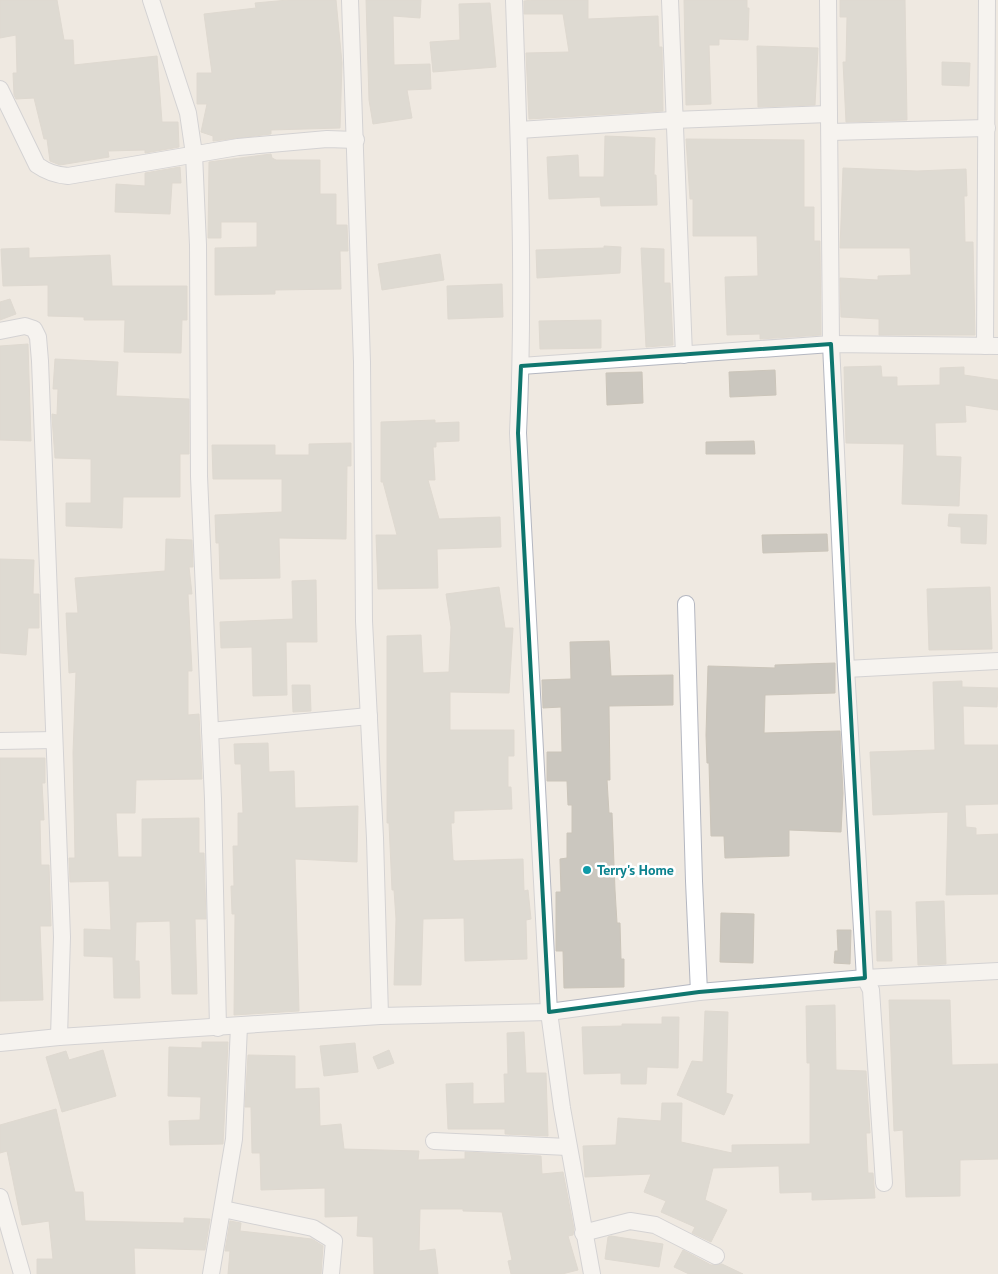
<svg xmlns="http://www.w3.org/2000/svg" width="998" height="1274" font-family="'PT Sans',sans-serif">
<style>
.building{fill:#cbc7bf;stroke:#cbc5ba}
.lines{fill:none;stroke-linecap:round;stroke-linejoin:round}
.minor-casing{stroke:#b4b7c1;stroke-width:18}
.minor{stroke:#fff;stroke-width:16}
.marked{fill:none;stroke:#0f766e;stroke-width:4;stroke-linejoin:round}
.culture-dot{fill:#0f9aa8;stroke:#fff;stroke-width:2}
.labels{text-anchor:middle;dominant-baseline:central;stroke-width:5;stroke-linejoin:round;paint-order:stroke}
.culture-label{font-size:14px;font-weight:bold;fill:#0d838f;stroke:#fff;text-anchor:start}
</style>
<rect width="100%" height="100%" fill="#efe9e1"/>
<g class="building">
<polygon points="0,0 57,0 64,40 73,40 74,65 157,56 162,122 178,122 179,147 145,153 145,150 108,151 109,157 60,165 50,161 47,139 44,139 34,98 16,99 14,95 13,73 17,73 16,35 0,38"/>
<polygon points="288,0 336,0 342,63 340,128 271,130 271,134 213,141 213,136 201,132 207,104 197,104 197,73 212,73 204,14 256,8 255,3"/>
<polygon points="366,0 421,0 420,18 393,16 394,65 430,64 431,89 407,90 412,118 373,124 369,100"/>
<polygon points="532,0 588,0 588,19 658,16 659,47 662,47 663,111 529,119 526,53 569,52 563,14 524,14 524,1"/>
<polygon points="684,0 747,0 747,8 749,8 748,40 719,39 719,45 709,45 711,104 686,105"/>
<polygon points="840,0 905,0 907,120 846,122 843,62 846,62 847,17 840,17"/>
<polygon points="490,3 496,67 433,72 430,42 460,40 459,4"/>
<polygon points="757,46 818,48 815,105 758,107"/>
<polygon points="942,62 970,63 969,86 942,85"/>
<polygon points="605,136 655,138 654,175 656,175 657,205 601,206 600,197 549,199 547,157 578,155 579,177 604,177"/>
<polygon points="686,139 804,140 804,207 814,207 814,241 820,241 821,335 760,339 760,334 727,335 725,277 758,276 757,236 693,236 693,199 690,199"/>
<polygon points="271,154 272,158 276,160 320,160 320,194 336,194 336,225 347,225 348,251 340,251 341,289 275,290 275,294 215,295 215,248 257,247 257,222 221,222 221,238 208,238 209,162"/>
<polygon points="180,167 181,183 172,183 170,214 115,212 116,184 145,186 145,173"/>
<polygon points="843,168 917,171 966,169 967,196 964,196 965,242 973,242 975,335 879,335 879,319 841,317 840,278 878,280 878,276 911,275 910,248 840,248"/>
<polygon points="604,246 621,247 620,273 537,278 536,250 604,248"/>
<polygon points="29,248 29,258 110,255 112,286 187,286 187,320 182,320 181,353 124,352 125,320 84,320 84,317 48,316 48,285 3,286 1,249"/>
<polygon points="641,248 664,249 664,283 670,283 673,345 646,347"/>
<polygon points="440,254 444,280 382,290 378,264"/>
<polygon points="502,284 503,317 448,319 447,286"/>
<polygon points="10,299 16,314 0,320 0,302"/>
<polygon points="601,320 601,348 540,349 539,321"/>
<polygon points="28,344 31,441 0,440 0,346"/>
<polygon points="55,359 118,362 116,396 189,399 189,454 180,454 180,497 123,497 122,528 66,526 66,503 91,503 91,459 55,458 52,417 52,414 57,415 58,389 53,389"/>
<polygon points="881,366 882,377 897,377 897,386 940,385 940,368 964,367 964,375 998,380 998,410 965,405 966,422 935,423 936,456 961,457 959,506 902,504 904,444 846,443 844,367"/>
<polygon points="775,370 776,395 730,397 729,372"/>
<polygon points="642,372 643,403 607,405 606,373"/>
<polygon points="435,420 435,423 459,422 459,441 436,442 436,447 433,447 435,480 428,480 439,519 500,517 501,547 437,549 438,588 378,589 376,535 397,535 383,482 381,482 381,422"/>
<polygon points="754,441 755,454 706,454 706,442"/>
<polygon points="351,443 351,466 347,466 346,539 279,538 280,578 220,579 219,543 216,543 215,515 282,512 282,479 213,479 212,445 275,445 275,455 309,455 309,444"/>
<polygon points="949,514 987,515 986,544 961,543 961,527 948,526"/>
<polygon points="827,534 828,551 763,553 762,535"/>
<polygon points="166,539 192,540 193,567 189,567 192,594 188,594 192,671 188,671 188,715 199,714 202,779 136,780 135,813 116,813 118,857 142,857 142,819 199,818 199,853 204,853 206,919 195,919 197,994 172,994 170,921 136,922 135,961 139,961 140,998 114,998 113,957 84,956 84,929 111,930 109,881 70,882 69,858 75,858 73,753 76,672 69,673 66,613 78,613 75,578 165,571"/>
<polygon points="0,559 34,560 33,594 39,594 39,628 28,628 26,655 0,653"/>
<polygon points="316,580 317,642 286,642 287,695 253,696 252,647 221,648 220,622 293,619 292,581"/>
<polygon points="499,587 505,628 513,628 509,693 450,692 450,730 514,730 514,756 508,756 508,787 511,787 512,809 454,811 454,823 451,823 453,860 455,861 523,859 524,891 528,890 531,919 526,920 527,959 465,961 464,918 423,919 421,985 394,985 396,919 394,890 392,890 389,823 387,823 387,636 421,635 423,673 449,672 451,627 446,594"/>
<polygon points="990,587 992,649 929,650 927,589"/>
<polygon points="609,641 611,676 673,675 673,705 609,706 610,780 607,780 609,813 612,813 615,890 617,923 620,923 621,959 624,959 624,987 564,988 563,951 556,951 556,892 561,892 560,859 567,858 567,833 572,833 572,805 568,805 567,781 547,781 547,752 562,752 561,707 543,708 542,680 571,679 570,642"/>
<polygon points="835,663 835,693 765,695 764,733 840,731 843,793 841,832 789,830 789,856 725,858 724,836 711,836 709,763 707,763 706,735 708,666 775,668 775,665"/>
<polygon points="962,681 962,687 998,688 997,707 963,706 964,745 998,745 998,804 965,805 966,827 976,828 976,835 998,834 998,894 946,895 948,812 873,815 870,752 935,750 933,682"/>
<polygon points="292,685 310,685 311,711 293,712"/>
<polygon points="268,743 269,772 294,771 295,808 358,806 357,862 295,859 299,1011 234,1015 235,914 232,914 231,886 234,886 233,846 238,846 238,813 243,813 241,764 235,764 234,744"/>
<polygon points="0,758 45,758 45,783 42,783 44,820 40,820 41,865 49,865 51,926 40,926 43,1000 0,1001"/>
<polygon points="944,901 946,964 918,965 916,902"/>
<polygon points="876,911 891,911 892,961 877,961"/>
<polygon points="721,913 754,914 753,963 720,962"/>
<polygon points="837,930 851,930 850,964 834,963 835,951 838,951"/>
<polygon points="889,1000 950,1000 952,1065 998,1064 998,1159 960,1160 960,1196 906,1197 903,1130 894,1131"/>
<polygon points="835,1005 836,1070 866,1071 870,1133 866,1133 868,1173 873,1173 875,1198 812,1200 812,1192 780,1193 779,1166 713,1168 705,1200 727,1210 711,1242 692,1233 695,1227 661,1212 666,1201 644,1192 651,1174 585,1177 583,1146 616,1145 618,1118 661,1121 662,1103 682,1103 681,1142 732,1153 732,1145 810,1144 810,1063 807,1063 806,1006"/>
<polygon points="705,1011 728,1012 726,1093 733,1095 724,1115 677,1095 692,1061 703,1062"/>
<polygon points="662,1017 679,1017 678,1068 647,1067 646,1084 621,1084 621,1073 584,1074 582,1027 622,1026 622,1024 662,1024"/>
<polygon points="524,1032 526,1073 546,1073 548,1136 505,1134 505,1129 448,1129 446,1084 473,1083 473,1104 505,1103 504,1074 508,1074 507,1033"/>
<polygon points="202,1042 228,1042 223,1144 170,1145 169,1121 200,1120 201,1097 168,1096 169,1047 202,1048"/>
<polygon points="355,1043 358,1072 324,1076 320,1046"/>
<polygon points="103,1050 116,1096 62,1112 46,1057 66,1051 69,1060"/>
<polygon points="389,1050 394,1063 378,1069 373,1057"/>
<polygon points="248,1055 295,1056 295,1089 319,1088 320,1126 341,1124 344,1149 419,1151 418,1160 465,1159 465,1152 541,1156 542,1174 563,1172 574,1229 573,1235 568,1236 578,1270 562,1274 511,1274 508,1261 512,1260 502,1212 463,1211 463,1209 420,1209 419,1251 435,1249 438,1274 374,1274 373,1237 357,1236 358,1216 325,1217 325,1188 261,1190 260,1153 252,1153 251,1107 245,1107"/>
<polygon points="56,1109 75,1192 83,1192 85,1221 184,1223 184,1218 210,1219 205,1250 134,1248 135,1274 37,1274 37,1259 53,1259 49,1221 22,1225 7,1151 0,1153 0,1125"/>
<polygon points="230,1221 241,1223 240,1231 312,1239 323,1246 321,1274 228,1274 230,1251 225,1251"/>
<polygon points="611,1236 663,1244 659,1267 605,1259 608,1237"/>
<polygon points="683,1250 711,1265 722,1264 743,1274 689,1274 674,1267"/>
</g>
<g class="lines">
<defs>
<g id="minor">
<polyline points="151,0 188,113 194,154 198,245 199,476 213,799 218,1028"/>
<polyline points="350,0 362,362 364,621 375,838 380,1016"/>
<path d="M514,0C519,144 525,289 518,433L549,1012L562,1108L592,1274"/>
<polyline points="670,0 684,355"/>
<polyline points="828,0 831,344 846,669 865,978 871,990 884,1183"/>
<path d="M0,89L37,165C47,172 55,175 68,176L238,147L327,139L356,140"/>
<polyline points="519,130 673,120 829,114"/>
<polyline points="830,132 987,128"/>
<polyline points="0,331 25,326 34,329 38,337 40,361 62,937 59,1037"/>
<polyline points="985,346 987,0"/>
<polyline points="521,366 831,344 998,346"/>
<polyline points="686,604 694,881 699,992"/>
<polyline points="846,669 998,661"/>
<polyline points="210,731 369,716"/>
<polyline points="0,741 54,740"/>
<polyline points="0,1043 59,1037 380,1016 549,1012 699,992 865,978 998,971"/>
<polyline points="434,1141 568,1147"/>
<polyline points="0,1197 22,1274"/>
<polyline points="223,1209 313,1228 334,1241 331,1274"/>
<polyline points="583,1233 630,1221 655,1225 716,1256"/>
<polyline points="211,1274 234,1139 239,1026"/>
</g>
</defs>
<use href="#minor" class="minor-casing"/>
<use href="#minor" class="minor"/>
</g>
<path d="M0 0H998V1274H0ZM831,344L865,978L699,992L549,1012L518,433L521,366Z" fill="#efe9e1" fill-opacity=".55" fill-rule="evenodd"/>
<path class="marked" d="M831,344L865,978L699,992L549,1012L518,433L521,366Z"/>
<circle class="culture-dot" cx="587" cy="870" r="5"/>
<g class="labels">
<g class="culture-label">
<text x="597" y="870">Terry's Home</text>
</g>
</g>
</svg>
